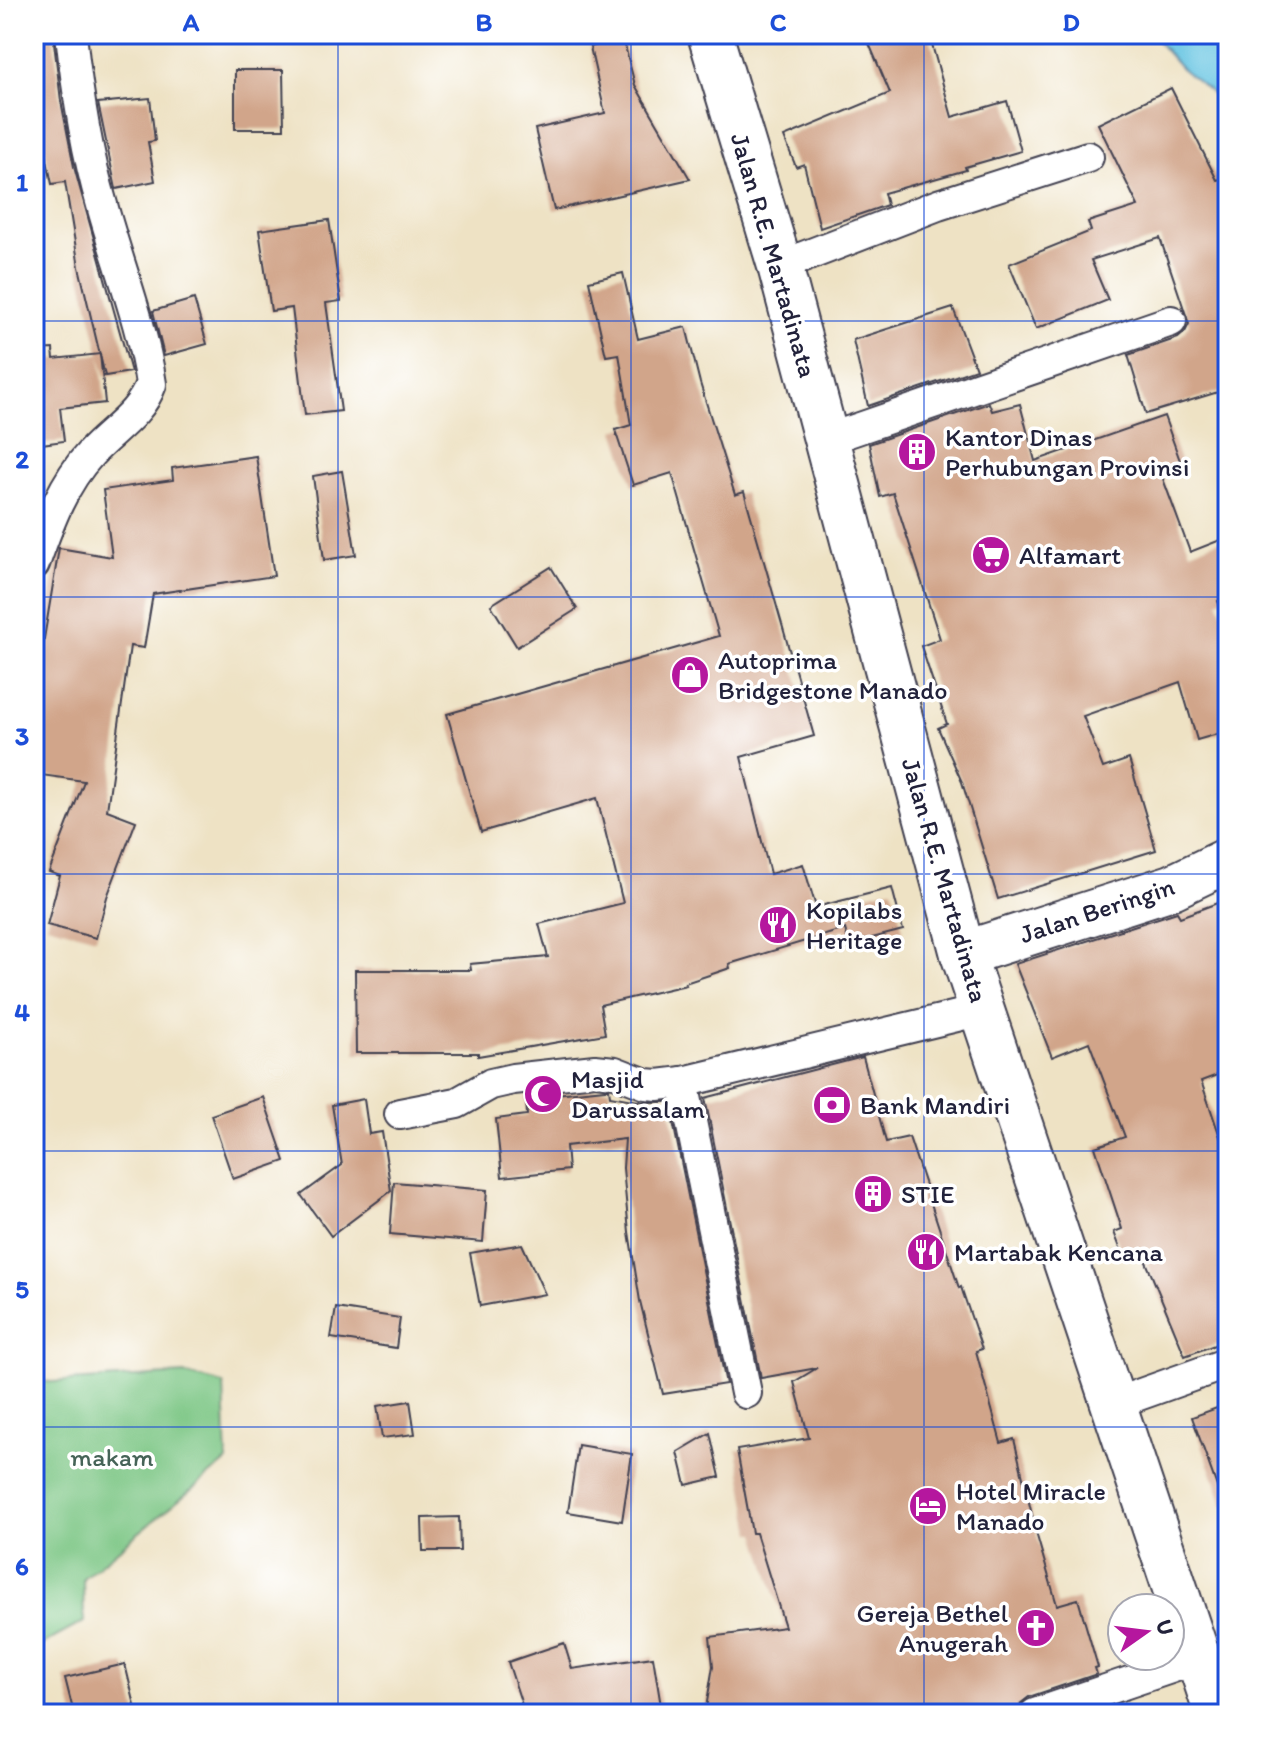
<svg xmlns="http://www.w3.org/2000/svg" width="1262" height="1748" font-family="Itim,sans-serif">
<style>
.green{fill:#7bc684;stroke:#4e7460;stroke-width:2}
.water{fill:#62c3e1;stroke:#42728e;stroke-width:2}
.building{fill:#d1a58a}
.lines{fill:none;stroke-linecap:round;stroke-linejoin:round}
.street-casing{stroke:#413f50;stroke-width:34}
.secondary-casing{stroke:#413f50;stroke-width:48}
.highway-casing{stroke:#413f50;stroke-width:48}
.street{stroke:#fff;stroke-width:30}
.secondary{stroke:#fff;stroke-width:44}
.highway{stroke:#fff;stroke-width:44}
.grid{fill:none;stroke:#1d4ed8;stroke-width:2;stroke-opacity:0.55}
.labels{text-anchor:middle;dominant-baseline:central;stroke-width:7;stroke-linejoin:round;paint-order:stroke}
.street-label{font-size:26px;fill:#22223b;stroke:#fff}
.poi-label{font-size:26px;fill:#22223b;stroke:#fff;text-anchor:start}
.park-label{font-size:26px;fill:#466458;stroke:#fff}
.neatline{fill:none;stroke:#1d4ed8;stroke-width:3}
.grid-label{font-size:26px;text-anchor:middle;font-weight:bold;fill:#1d4ed8}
</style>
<rect width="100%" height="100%" fill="#fff"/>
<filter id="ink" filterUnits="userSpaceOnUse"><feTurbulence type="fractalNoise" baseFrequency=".0125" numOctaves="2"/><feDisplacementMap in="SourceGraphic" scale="16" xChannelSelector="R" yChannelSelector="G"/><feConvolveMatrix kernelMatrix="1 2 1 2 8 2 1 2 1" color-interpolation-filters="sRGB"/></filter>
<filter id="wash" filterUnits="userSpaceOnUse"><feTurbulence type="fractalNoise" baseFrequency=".006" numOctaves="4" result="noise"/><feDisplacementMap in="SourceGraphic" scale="32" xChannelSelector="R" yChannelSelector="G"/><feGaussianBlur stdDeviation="1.8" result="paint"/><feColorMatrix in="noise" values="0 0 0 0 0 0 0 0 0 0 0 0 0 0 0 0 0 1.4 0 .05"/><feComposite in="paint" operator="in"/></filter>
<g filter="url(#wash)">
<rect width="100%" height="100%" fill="#eee2c4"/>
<polygon class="green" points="185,1374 224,1384 227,1461 83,1578 84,1622 34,1649 34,1381 52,1382"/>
<polygon class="water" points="1151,34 1228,34 1228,106 1181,68"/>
<g id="blocks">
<g class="building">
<polygon points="34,34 53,34 61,101 74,167 131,372 105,376 79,267 65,182 52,184 44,146 39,147 34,124"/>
<polygon points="865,34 929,34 952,117 1007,101 1021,151 965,167 966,170 884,193 887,205 820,228 804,164 796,167 784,137 890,93"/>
<polygon points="623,38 635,85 690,179 554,210 535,129 605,113 590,47"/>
<polygon points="235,70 283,70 284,129 235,129"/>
<polygon points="1171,88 1217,180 1228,177 1228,389 1146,414 1128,355 1178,338 1185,332 1189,324 1160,238 1091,260 1108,300 1036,329 1009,264 1091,231 1088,222 1138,206 1098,124"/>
<polygon points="150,98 155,141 148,142 155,181 116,189 98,103"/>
<polygon points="329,220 341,301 326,303 341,411 305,415 292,308 271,311 259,230"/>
<polygon points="623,273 638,339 686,327 700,383 735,495 744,492 814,736 741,757 770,874 803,864 816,907 892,888 903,930 849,944 845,929 729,964 730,968 685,983 686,985 600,1005 605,1034 478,1056 478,1053 356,1053 355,970 471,970 470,964 548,957 539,924 623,903 597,798 481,832 447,714 719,636 672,473 633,485 615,430 631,425 619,354 606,356 589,281"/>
<polygon points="194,299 207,344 164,356 153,311"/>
<polygon points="953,308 976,369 868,406 853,340"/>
<polygon points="53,349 54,359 100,354 105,403 60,408 64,441 34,445 34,350"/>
<polygon points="989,403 992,411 1020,404 1035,461 1164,416 1183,469 1162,476 1190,552 1228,537 1228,597 1218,601 1228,627 1228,731 1197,740 1180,682 1083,716 1103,768 1129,759 1156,850 998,899 962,782 938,728 947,724 921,646 940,639 893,493 880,497 869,444"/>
<polygon points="256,456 274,576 153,594 144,648 130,646 107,810 136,821 107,897 96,938 47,925 60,876 49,872 84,781 34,774 34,650 42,651 59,548 112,557 103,490 173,480 172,468"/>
<polygon points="342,471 356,555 324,560 313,476"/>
<polygon points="551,567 577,609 517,647 491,605"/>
<polygon points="1228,899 1228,1071 1201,1081 1228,1160 1228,1340 1185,1356 1142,1252 1124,1258 1114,1232 1122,1229 1095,1147 1125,1137 1089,1042 1052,1057 1015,964 1177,912 1180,917"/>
<polygon points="863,1057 886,1142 909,1137 959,1288 961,1287 982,1349 976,1351 1001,1443 1014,1439 1037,1536 1057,1605 1078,1599 1098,1667 1095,1668 1097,1674 1029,1697 1021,1703 1017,1714 705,1714 713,1666 710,1637 785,1627 756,1533 752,1533 737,1450 809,1438 794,1382 817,1368 761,1378 705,1098"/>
<polygon points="605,1089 609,1089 610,1096 644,1102 669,1102 726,1384 663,1394 640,1301 629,1232 623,1168 625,1139 566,1146 568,1170 502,1177 496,1119 527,1115 526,1097"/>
<polygon points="263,1097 285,1161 233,1179 211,1115"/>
<polygon points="364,1099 369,1134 382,1132 391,1191 331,1236 301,1195 342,1165 332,1105"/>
<polygon points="394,1182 487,1190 483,1242 390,1234"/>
<polygon points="522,1244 545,1294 480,1306 470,1253"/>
<polygon points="336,1308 400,1318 396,1348 331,1338"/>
<polygon points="410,1401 415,1434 382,1438 377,1406"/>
<polygon points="1228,1404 1228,1505 1224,1506 1192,1417"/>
<polygon points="710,1433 720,1477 686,1485 678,1452"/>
<polygon points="578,1445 632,1454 622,1521 568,1512"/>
<polygon points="459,1517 460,1551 423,1551 422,1518"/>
<polygon points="564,1643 572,1669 653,1657 661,1706 611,1714 525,1714 508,1662"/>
<polygon points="125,1664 137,1714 74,1714 65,1678"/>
</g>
</g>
</g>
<g filter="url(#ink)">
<use href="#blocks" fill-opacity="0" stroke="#413f50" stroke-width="2"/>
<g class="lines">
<defs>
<g id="street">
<polyline points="780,266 938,205 1088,157"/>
<polyline points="825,440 1171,321"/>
<path d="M34,564C48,525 62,484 91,453C112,430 140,415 151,384C142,323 118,264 102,205C86,150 77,91 71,34"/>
<polyline points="683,1082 746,1393"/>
<polyline points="400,1114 457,1103 491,1084 513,1079 595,1070 615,1072 646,1084 658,1085 683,1082 982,1010"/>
<polyline points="1113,1404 1228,1363"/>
<polyline points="1035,1714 1197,1659"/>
</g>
<polyline id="secondary" points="963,954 1172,887 1228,860"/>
<polyline id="highway" points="710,34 780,266 963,954 1217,1714"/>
</defs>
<use href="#street" class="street-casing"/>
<use href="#secondary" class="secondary-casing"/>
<use href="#highway" class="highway-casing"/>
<use href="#street" class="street"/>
<use href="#secondary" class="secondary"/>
<use href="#highway" class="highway"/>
</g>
</g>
<path class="grid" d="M338,34V1714M631,34V1714M924,34V1714M34,321H1228M34,597H1228M34,874H1228M34,1151H1228M34,1427H1228"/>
<defs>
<symbol id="building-disc" viewBox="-11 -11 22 22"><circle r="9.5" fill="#b5179e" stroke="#fff"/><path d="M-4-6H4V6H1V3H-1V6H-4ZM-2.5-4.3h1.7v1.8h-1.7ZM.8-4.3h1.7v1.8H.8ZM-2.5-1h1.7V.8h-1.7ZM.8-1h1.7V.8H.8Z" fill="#fff"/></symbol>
<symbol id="supermarket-disc" viewBox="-11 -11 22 22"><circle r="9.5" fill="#b5179e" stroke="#fff"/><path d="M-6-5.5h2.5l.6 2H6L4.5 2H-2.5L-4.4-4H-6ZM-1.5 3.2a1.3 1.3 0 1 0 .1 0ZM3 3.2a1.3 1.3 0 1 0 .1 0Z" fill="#fff"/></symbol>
<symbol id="shop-disc" viewBox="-11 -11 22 22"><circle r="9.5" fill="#b5179e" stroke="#fff"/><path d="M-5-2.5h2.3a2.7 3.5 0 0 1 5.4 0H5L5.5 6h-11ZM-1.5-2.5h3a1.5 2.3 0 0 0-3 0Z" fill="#fff"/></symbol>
<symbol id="restaurant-disc" viewBox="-11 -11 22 22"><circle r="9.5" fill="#b5179e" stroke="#fff"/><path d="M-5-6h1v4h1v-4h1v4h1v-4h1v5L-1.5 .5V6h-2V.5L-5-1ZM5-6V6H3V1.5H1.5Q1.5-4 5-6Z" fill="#fff"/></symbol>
<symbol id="mosque-disc" viewBox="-11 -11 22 22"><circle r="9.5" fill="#b5179e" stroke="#fff"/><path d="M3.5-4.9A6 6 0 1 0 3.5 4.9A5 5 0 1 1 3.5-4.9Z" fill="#fff"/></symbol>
<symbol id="bank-disc" viewBox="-11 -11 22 22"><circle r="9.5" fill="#b5179e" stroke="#fff"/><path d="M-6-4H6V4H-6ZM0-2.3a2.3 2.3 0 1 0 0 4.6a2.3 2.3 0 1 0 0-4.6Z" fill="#fff"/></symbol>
<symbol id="hotel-disc" viewBox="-11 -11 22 22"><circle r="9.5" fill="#b5179e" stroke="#fff"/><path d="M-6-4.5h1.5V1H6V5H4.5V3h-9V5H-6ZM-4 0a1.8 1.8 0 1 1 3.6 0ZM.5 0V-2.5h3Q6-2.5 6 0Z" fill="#fff"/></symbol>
<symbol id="church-disc" viewBox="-11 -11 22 22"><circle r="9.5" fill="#b5179e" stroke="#fff"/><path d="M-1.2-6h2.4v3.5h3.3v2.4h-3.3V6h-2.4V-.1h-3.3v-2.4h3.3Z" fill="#fff"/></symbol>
</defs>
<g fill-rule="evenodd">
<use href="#building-disc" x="895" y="430" width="44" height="44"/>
<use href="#supermarket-disc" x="969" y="533" width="44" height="44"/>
<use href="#shop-disc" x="668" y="653" width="44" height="44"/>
<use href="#restaurant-disc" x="756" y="903" width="44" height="44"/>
<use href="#mosque-disc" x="521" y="1072" width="44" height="44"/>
<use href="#bank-disc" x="810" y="1083" width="44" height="44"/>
<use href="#building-disc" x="851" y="1172" width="44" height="44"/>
<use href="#restaurant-disc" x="904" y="1230" width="44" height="44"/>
<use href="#hotel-disc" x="906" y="1484" width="44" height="44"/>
<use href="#church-disc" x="1014" y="1606" width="44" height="44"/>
</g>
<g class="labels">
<g class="street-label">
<text transform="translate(774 255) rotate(74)">Jalan R.E. Martadinata</text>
<text transform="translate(945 880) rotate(74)">Jalan R.E. Martadinata</text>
<text transform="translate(1097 910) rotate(-18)">Jalan Beringin</text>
</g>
<g class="poi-label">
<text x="945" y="437">Kantor Dinas<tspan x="945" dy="30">Perhubungan Provinsi</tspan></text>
<text x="1019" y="555">Alfamart</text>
<text x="718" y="660">Autoprima<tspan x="718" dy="30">Bridgestone Manado</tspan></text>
<text x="806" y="910">Kopilabs<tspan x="806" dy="30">Heritage</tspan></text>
<text x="571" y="1079">Masjid<tspan x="571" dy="30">Darussalam</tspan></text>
<text x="860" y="1105">Bank Mandiri</text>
<text x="901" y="1194">STIE</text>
<text x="954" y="1252">Martabak Kencana</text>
<text x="956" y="1491">Hotel Miracle<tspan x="956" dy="30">Manado</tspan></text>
<text x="1008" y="1613" text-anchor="end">Gereja Bethel<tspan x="1008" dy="30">Anugerah</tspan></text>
</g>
<g class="park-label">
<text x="112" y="1457">makam</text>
</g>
</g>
<rect width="1262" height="1748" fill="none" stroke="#fff" stroke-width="88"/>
<g transform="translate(1146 1632) rotate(76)"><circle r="38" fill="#ffffff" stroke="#a7a7b1" stroke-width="2"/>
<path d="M0-6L14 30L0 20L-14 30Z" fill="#b5179e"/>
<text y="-12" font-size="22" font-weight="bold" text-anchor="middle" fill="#22223b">U</text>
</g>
<rect x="44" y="44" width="1174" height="1660" class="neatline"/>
<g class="grid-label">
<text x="191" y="31">A</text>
<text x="484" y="31">B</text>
<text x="778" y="31">C</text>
<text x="1071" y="31">D</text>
<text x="22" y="191">1</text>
<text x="22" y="468">2</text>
<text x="22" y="745">3</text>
<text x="22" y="1021">4</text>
<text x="22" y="1298">5</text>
<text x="22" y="1575">6</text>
</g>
</svg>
